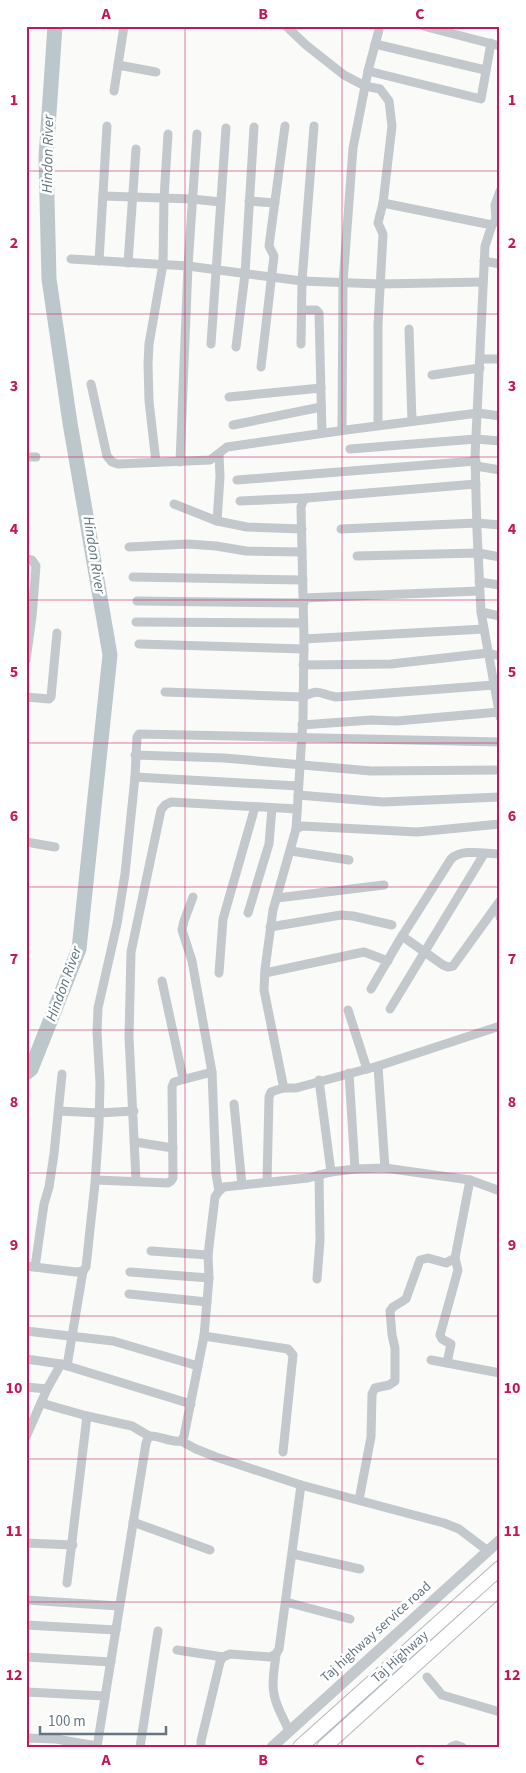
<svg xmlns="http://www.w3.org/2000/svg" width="526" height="1773" font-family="'Source Sans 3',sans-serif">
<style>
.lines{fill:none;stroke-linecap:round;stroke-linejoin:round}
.river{stroke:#bbc7cb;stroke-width:15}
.secondary-casing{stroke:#b3babf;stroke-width:16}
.minor{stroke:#c3c8cc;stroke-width:9}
.tertiary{stroke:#c3c8cc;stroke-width:11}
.secondary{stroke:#fff;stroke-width:14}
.grid{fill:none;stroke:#c2185b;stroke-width:1;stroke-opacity:0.55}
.labels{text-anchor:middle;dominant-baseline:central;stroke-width:5;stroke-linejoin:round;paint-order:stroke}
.street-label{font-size:14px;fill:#657683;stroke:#fff}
.water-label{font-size:15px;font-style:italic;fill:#60757c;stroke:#fff}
.neatline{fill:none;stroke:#c2185b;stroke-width:2}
.grid-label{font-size:16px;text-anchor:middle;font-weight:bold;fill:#c2185b}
</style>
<rect width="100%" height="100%" fill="#fafaf8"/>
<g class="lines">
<polyline class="river" points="26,1073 31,1069 79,949 110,655 70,423 49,279 46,157 55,26"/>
<defs>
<g id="secondary">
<polyline points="300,1747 500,1568"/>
<polyline points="324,1747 500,1588"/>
</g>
</defs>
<use href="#secondary" class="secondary-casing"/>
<g class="minor">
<polyline points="286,26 306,45 344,75 365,86 380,89 389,101 392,126 383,203 378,223 383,234 378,325 378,425"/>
<polyline points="423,26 500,46"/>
<polyline points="375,44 485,70"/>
<polyline points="118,65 156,72"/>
<polyline points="368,71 481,99 491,43"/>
<polyline points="114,91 124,26"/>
<polyline points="103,196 192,199 221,202"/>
<polyline points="249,201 275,203"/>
<polyline points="383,203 492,225"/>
<polyline points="500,219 496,220 492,225 485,246 475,457 477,531 481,612 500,717"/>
<polyline points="496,220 495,205 500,191"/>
<polyline points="71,259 188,266 302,281 380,284 483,282"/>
<polyline points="99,261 107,126"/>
<polyline points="484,261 500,264"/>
<polyline points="128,263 136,149"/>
<polyline points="302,310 316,310 319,313 322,433"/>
<polyline points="409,329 412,421"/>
<polyline points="211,344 226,128"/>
<polyline points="301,344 302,281 314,126"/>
<polyline points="236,347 245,274 254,127"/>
<polyline points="480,359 500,359"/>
<polyline points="261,367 274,256 269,246 285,126"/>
<polyline points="432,375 480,368"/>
<polyline points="91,384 107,456 112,462 118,464 210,460 227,447 346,430 478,413 500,416"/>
<polyline points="229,397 321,388"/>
<polyline points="233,425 321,407"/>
<polyline points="342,430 343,283 353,148 368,71 380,26"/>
<polyline points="350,449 476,439 500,441"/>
<polyline points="26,457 36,457"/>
<polyline points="156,462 149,401 148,364 149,344 163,264 164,198 168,134"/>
<polyline points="180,462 188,266 197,134"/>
<polyline points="476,466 500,470"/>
<polyline points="237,480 476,461"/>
<polyline points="240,501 307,498"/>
<polyline points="174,504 217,521 247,527 302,529"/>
<polyline points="217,521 220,477 219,454"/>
<polyline points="341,529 477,523 500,525"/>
<polyline points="129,547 188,544 216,546 246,551 302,552"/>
<polyline points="357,556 478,553 500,557"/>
<polyline points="26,559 32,560 36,566 32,617 26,660"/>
<polyline points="133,577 303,580"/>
<polyline points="479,582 500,585"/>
<polyline points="304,598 479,591"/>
<polyline points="137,601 304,603"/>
<polyline points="481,612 500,616"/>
<polyline points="136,622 303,623"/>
<polyline points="304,639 484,629"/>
<polyline points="139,644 304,649"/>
<polyline points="303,665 391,664 488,653 500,656"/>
<path d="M165,692L303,697C321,688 318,694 336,697L494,685"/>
<polyline points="26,697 49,699 51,697 57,633"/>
<polyline points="302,725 371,720 397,721 499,712"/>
<polyline points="135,755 224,758 371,771 500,770"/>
<polyline points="135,777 298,786"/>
<polyline points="298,795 383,802 500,797"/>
<polyline points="296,829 303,719 304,639 301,507 303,501 307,498 476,484"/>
<polyline points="26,842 55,847"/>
<polyline points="291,851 349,860"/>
<polyline points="193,897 184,921 182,930 192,961 212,1072 216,1174 219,1191"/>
<polyline points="277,898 384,885"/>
<polyline points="498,904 500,917"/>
<polyline points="248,913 269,844 272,808"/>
<polyline points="270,927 341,915 353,916 392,925"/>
<polyline points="402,936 443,965 448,967 453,966 500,901"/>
<polyline points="219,973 223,919 255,807"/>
<polyline points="265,973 359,953 364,952 388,961"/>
<polyline points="162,981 183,1078"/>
<path d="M371,989L399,941L451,859C462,848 485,854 500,854"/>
<polyline points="390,1009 484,854"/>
<polyline points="348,1010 367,1069"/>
<polyline points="378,1066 385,1168"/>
<polyline points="349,1073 355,1169"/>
<polyline points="319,1080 331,1172"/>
<polyline points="283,1088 296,1088 378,1066 500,1026"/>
<polyline points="234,1104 242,1185"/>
<polyline points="59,1111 99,1113 134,1111"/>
<polyline points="135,1142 173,1148"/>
<polyline points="96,1180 168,1183 171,1181 173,1178 172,1087 174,1082 212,1072"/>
<polyline points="136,1180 129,1037 131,952 161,810 165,805 171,802 297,809"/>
<polyline points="267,1182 269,1097 271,1092 283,1088 283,1084 264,990 265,969 273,910 296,829 302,826 417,832 500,824"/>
<polyline points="151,1251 208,1255"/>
<polyline points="26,1266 76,1272 83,1271 86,1267 95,1183 99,1125 100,1083 97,1032 98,1008 117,924 125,874 135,777 137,737 139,734 500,742"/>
<polyline points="35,1267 44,1204 49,1187 54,1154 62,1074"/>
<polyline points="130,1272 209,1278"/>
<polyline points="317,1279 320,1240 319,1175"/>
<polyline points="129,1294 207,1302"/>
<polyline points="26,1331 113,1341 198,1366"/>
<polyline points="204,1336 288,1349 293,1355 283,1452"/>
<polyline points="26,1359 61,1364 191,1404"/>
<polyline points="431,1360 500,1373"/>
<polyline points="447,1363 451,1344 442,1339 440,1335 458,1270 455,1258"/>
<polyline points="67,1366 83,1271"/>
<polyline points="26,1387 47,1389"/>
<polyline points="41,1403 87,1416 132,1426 149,1436"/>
<polyline points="26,1437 47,1389 61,1364"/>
<polyline points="181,1441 196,1449 216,1457 301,1485 444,1523 459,1529 488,1551"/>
<polyline points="359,1500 371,1437 372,1394 375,1388 389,1385 395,1381 395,1348 392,1335 390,1311 393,1307 406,1299 420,1260 428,1258 446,1263 455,1258 470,1180"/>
<polyline points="133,1522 210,1550"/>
<polyline points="26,1543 73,1545"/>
<polyline points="293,1554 360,1569"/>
<polyline points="67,1583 87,1416"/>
<polyline points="26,1600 119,1606"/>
<polyline points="286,1602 350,1619"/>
<polyline points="26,1625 116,1630"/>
<polyline points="177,1650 223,1657"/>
<path d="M276,1654C275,1667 271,1681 274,1694C276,1707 284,1719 289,1731"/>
<polyline points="26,1657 111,1662"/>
<polyline points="427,1677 442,1695 500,1712"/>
<polyline points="26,1692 105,1696"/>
<polyline points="26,1738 56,1739 97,1746"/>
<path d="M97,1747L146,1443L149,1436C160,1435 170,1443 181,1441L184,1436L204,1336L209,1278L208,1255L215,1197L219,1191L224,1187L308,1178L331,1172L355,1169L385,1168L470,1180L500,1191"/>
<polyline points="140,1747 158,1631"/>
<polyline points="201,1747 201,1741 220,1662 223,1657 230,1654 270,1657 276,1654 279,1649 301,1485"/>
<polyline points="451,1747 456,1745 462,1747"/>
</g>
<polyline class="tertiary" points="272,1747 500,1540"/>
<use href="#secondary" class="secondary"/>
</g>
<path class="grid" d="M185,26V1747M342,26V1747M26,171H500M26,314H500M26,457H500M26,600H500M26,743H500M26,887H500M26,1030H500M26,1173H500M26,1316H500M26,1459H500M26,1602H500"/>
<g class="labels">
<g class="street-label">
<text transform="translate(376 1632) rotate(-42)">Taj highway service road</text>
<text transform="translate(400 1657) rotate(-42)">Taj Highway</text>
</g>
<g class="water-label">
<text transform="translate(48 154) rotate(-89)">Hindon River</text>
<text transform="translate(94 555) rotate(81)">Hindon River</text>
<text transform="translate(64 984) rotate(-70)">Hindon River</text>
</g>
</g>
<rect width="526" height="1773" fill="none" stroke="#ffffff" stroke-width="55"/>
<path d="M40 1726v8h126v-8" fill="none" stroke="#657683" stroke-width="2.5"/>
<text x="48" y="1726" font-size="15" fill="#657683" stroke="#ffffff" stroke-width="4" paint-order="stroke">100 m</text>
<rect x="28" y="28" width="470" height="1718" class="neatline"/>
<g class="grid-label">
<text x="106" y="19">A</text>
<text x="263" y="19">B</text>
<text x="420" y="19">C</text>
<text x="14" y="105">1</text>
<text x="512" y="105">1</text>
<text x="14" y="248">2</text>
<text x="512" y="248">2</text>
<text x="14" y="391">3</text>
<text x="512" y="391">3</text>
<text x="14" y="534">4</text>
<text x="512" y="534">4</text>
<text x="14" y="677">5</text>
<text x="512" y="677">5</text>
<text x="14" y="821">6</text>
<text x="512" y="821">6</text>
<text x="14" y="964">7</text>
<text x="512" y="964">7</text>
<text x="14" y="1107">8</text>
<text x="512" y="1107">8</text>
<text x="14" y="1250">9</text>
<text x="512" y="1250">9</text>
<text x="14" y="1393">10</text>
<text x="512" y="1393">10</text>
<text x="14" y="1536">11</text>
<text x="512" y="1536">11</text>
<text x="14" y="1680">12</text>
<text x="512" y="1680">12</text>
<text x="106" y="1765">A</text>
<text x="263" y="1765">B</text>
<text x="420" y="1765">C</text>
</g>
</svg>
